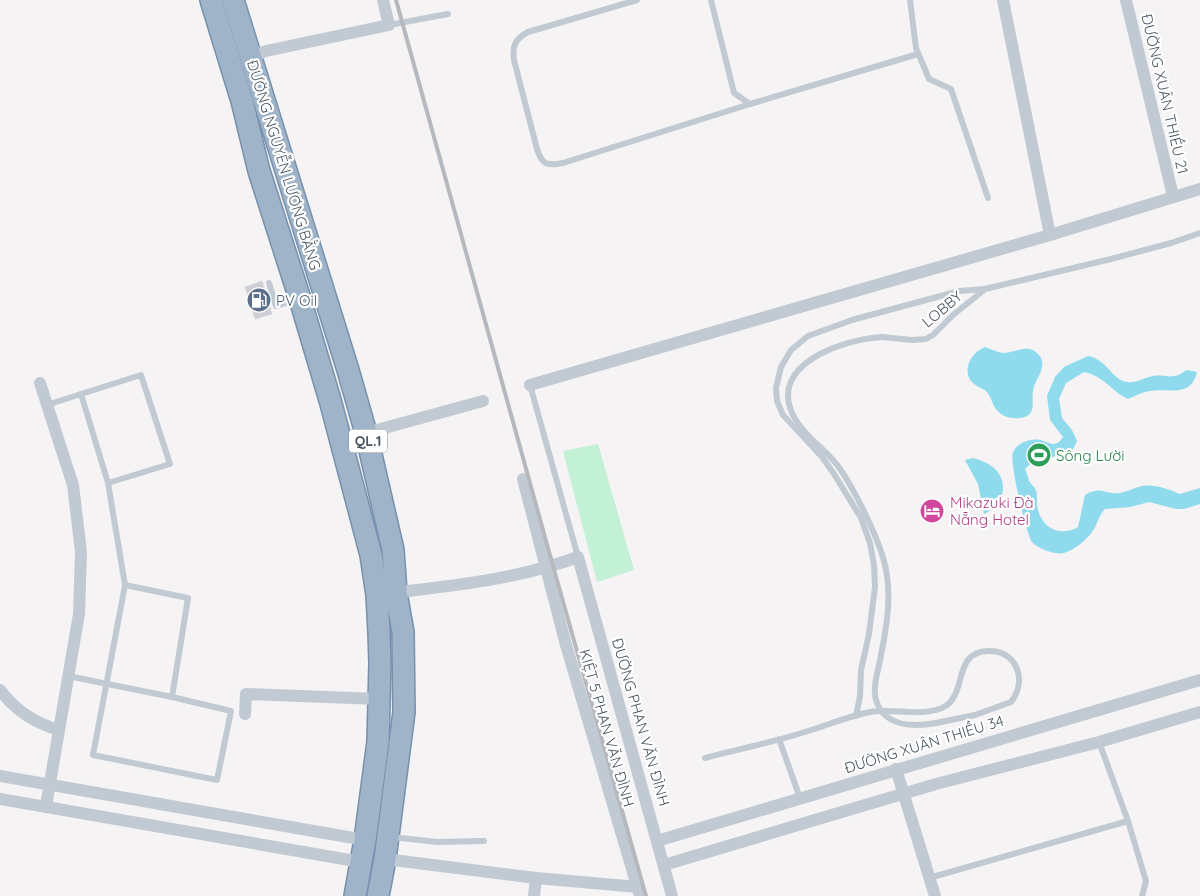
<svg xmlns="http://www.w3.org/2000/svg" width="1200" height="896" font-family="Quicksand,sans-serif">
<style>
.green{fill:#c3f1d5}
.water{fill:#90daee}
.building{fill:#cdcfd5;stroke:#d7d9de}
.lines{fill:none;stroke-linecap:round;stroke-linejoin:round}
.trunk-casing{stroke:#7690ad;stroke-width:24}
.service{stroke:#c1cad2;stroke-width:6}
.minor{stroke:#c1cad2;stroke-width:12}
.trunk{stroke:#9fb4c9;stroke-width:21}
.rail{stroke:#b5b8bd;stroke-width:4}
.service-bridge{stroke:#c1cad2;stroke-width:6}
.labels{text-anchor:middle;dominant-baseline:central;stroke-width:4.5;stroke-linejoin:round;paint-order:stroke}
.shield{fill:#fff;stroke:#808990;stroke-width:1}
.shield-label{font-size:14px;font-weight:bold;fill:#4a5661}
.street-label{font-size:15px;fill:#4a5661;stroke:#fff}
.service-label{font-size:15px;fill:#4e5e75;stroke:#fff;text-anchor:start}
.leisure-label{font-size:15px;fill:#27864d;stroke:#fff;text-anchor:start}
.hotel-label{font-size:15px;fill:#b23c85;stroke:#fff;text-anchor:start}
</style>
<rect width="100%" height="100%" fill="#f5f3f3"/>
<polygon class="green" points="598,444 634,570 597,582 563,451"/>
<g class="water">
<path d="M985,347C991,349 997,352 1003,353C1016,353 1028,342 1039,355C1049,367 1034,380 1033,391C1031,401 1038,416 1020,418C1010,419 999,416 994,406C992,402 990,396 987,392C982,388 975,386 971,381C962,368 972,352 985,347Z"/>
<path d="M1088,356C1105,360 1107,370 1119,379C1131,387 1142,378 1153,376C1167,374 1173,381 1186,370L1197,372C1191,398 1169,388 1150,391C1142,392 1135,396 1128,399C1111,391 1104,376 1084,372L1066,383L1059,399L1062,418L1072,430L1077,441L1072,451L1064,457L1055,456L1047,460L1033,461L1025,469C1027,473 1028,477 1029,481C1031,484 1035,487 1036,491C1038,497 1036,504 1038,510C1043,529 1061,537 1078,527L1085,495C1102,485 1105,495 1119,493C1127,492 1134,488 1142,486C1155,484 1168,489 1180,494L1200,488V504L1184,509H1176L1149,502L1130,507L1105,509C1099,515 1098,522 1094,529C1089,538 1075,550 1064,553C1056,555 1038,549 1032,542C1026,533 1009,462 1013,452C1018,442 1033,437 1043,441C1047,442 1050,444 1054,444C1059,443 1060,441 1063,437L1050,420L1047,396L1055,377L1064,367Z"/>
<path d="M973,458C981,460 988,463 994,468C1011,484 1002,506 984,514L978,484L965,460Z"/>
</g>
<polygon class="building" points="262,281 272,314 255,319 245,287"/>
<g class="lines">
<defs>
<g id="trunk">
<polyline points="211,0 242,101 259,171 300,299 330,400 371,555 377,595 379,632 380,663 378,742 365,840 355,896"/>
<polyline points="233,0 348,370 366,433 393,550 396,593 403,632 404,712 385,859 378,896"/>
</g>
</defs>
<use href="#trunk" class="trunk-casing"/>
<g class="service">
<path d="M637,0L528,32C515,39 512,46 514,60L537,149C542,165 547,166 563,163L750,104"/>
<polyline points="711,0 734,93 750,104 918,54"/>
<polyline points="910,0 916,48 929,79 951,89 988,198"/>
<polyline points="389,25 448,14"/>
<polyline points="269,283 276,306 296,300"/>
<polyline points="882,337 912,340 926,339 933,335 953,315 984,290"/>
<polyline points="530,385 578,557"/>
<polyline points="47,405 81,394"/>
<polyline points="108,483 81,394 141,375 170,464 108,483 125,585 93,755 217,780 231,711 172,697 188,598 125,585"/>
<polyline points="68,676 172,697"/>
<polyline points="856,716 860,696 861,670 869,634 875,587 874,565 870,543 861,518 834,474 822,457 783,415 777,401 776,388 781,367 791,350 808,336 852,320 959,291 985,289 1111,259 1171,243 1200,233"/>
<polyline points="779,739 800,798"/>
<polyline points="1099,742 1128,821 1146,881 1142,896"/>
<path d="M705,758C739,749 775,742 808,731C828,725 849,716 870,712C894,708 918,717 942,708C969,696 951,652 988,651C1017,650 1028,681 1011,702L975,715L936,723"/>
<polyline points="392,837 437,842 484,841"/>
<polyline points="929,878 1128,821"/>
</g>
<g class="minor">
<polyline points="1003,0 1050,235"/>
<polyline points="1126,0 1173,196"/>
<polyline points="247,59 266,51 389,25 383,0"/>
<polyline points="40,383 73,485 81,552 79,614 46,806"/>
<polyline points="530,385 1050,235 1200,189"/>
<polyline points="366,433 483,401"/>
<polyline points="523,479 566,645 640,896"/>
<path d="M390,593C453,586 518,579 578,557L672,896"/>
<path d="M0,690C15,710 34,723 59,730"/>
<polyline points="245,714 246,694 379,699"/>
<polyline points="896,769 935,896"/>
<polyline points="0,776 365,840"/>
<polyline points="0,799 361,862"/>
<polyline points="657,841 1200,680"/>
<polyline points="385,859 536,878 638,887"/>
<polyline points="664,865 936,784 1099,742 1200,712"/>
<polyline points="534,896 536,878"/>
</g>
<use href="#trunk" class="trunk"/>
<polyline class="rail" points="396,0 553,566 646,896"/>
<path class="service-bridge" d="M882,337C844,339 768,364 793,415C803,435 825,449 838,466C854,488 879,539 885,565C892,595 887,625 881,655C879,669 872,686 876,700C884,727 914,727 936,723"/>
</g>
<defs>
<symbol id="fuel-disc" viewBox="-11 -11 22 22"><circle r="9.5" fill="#5c6f8a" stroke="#fff"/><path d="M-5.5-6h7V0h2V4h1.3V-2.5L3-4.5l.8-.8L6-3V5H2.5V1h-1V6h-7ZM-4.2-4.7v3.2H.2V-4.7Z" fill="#fff"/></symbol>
<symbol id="stadium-disc" viewBox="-11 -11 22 22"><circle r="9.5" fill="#2e9e5b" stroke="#fff"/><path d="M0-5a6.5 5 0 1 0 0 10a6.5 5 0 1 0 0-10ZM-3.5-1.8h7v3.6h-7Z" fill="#fff"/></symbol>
<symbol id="hotel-disc" viewBox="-11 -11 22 22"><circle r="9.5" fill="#d1479c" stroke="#fff"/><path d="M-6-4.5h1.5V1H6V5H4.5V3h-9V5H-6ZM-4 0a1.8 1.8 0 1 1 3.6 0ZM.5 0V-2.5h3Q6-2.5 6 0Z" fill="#fff"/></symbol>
</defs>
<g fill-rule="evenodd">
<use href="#fuel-disc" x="245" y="286" width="28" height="28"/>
<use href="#stadium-disc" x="1025" y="441" width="28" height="28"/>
<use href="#hotel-disc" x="918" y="497" width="28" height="28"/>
</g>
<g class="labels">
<rect class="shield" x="349" y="429.5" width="38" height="23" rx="4"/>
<g class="shield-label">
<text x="368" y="441">QL.1</text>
</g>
<g class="street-label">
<text transform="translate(1165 94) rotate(77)">ĐƯỜNG XUÂN THIỀU 21</text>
<text transform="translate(284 165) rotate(73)">ĐƯỜNG NGUYỄN LƯƠNG BẰNG</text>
<text transform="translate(942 309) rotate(-40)">LOBBY</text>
<text transform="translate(641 722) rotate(74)">ĐƯỜNG PHAN VĂN ĐÌNH</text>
<text transform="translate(607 728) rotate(74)">KIỆT 5 PHAN VĂN ĐÌNH</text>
<text transform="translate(924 744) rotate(-17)">ĐƯỜNG XUÂN THIỀU 34</text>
</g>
<g class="service-label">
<text x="276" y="300">PV Oil</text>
</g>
<g class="leisure-label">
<text x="1056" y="455">Sông Lười</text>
</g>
<g class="hotel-label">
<text x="950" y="502">Mikazuki Đà<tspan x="950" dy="17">Nẵng Hotel</tspan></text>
</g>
</g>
</svg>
